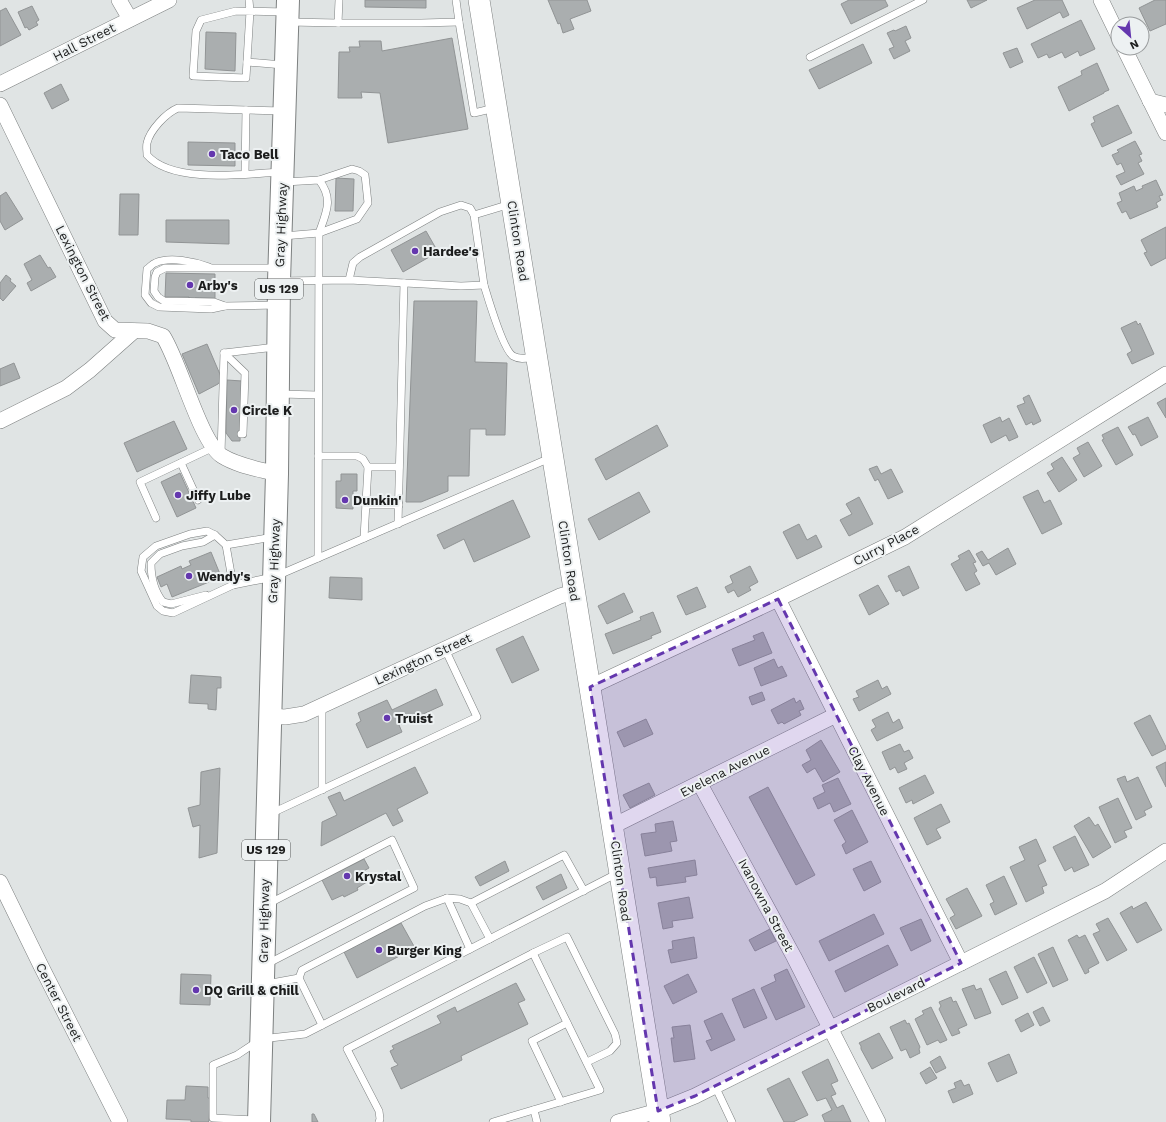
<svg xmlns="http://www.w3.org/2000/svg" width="1166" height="1122" font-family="'Work Sans',sans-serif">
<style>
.building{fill:#aaaeaf;stroke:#919495}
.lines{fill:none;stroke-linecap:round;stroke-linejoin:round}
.lane-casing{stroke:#7d8080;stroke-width:8}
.street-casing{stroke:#7d8080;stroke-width:16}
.secondary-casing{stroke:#7d8080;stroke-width:22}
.highway-casing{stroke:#7d8080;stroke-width:24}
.lane{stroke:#fff;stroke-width:7}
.street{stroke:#fff;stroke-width:15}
.secondary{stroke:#fff;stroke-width:21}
.highway{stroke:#fff;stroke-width:22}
.marked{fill:#6437ae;fill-opacity:0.2;stroke:#6437ae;stroke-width:3;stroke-dasharray:8 5;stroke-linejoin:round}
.poi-dot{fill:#6437ae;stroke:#edf1f2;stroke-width:1.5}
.labels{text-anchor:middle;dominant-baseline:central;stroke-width:4;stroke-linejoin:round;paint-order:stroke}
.shield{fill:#edf1f2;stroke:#5b5d5d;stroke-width:1}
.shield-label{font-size:12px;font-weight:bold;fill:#1c1d1d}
.street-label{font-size:13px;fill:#1c1d1d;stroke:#edf1f2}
.poi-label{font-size:13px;font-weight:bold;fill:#1c1d1d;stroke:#edf1f2;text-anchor:start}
</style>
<rect width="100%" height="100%" fill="#e0e4e4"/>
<g class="building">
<polygon points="365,0 426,0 426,8 365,7"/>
<polygon points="548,0 587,0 591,11 570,19 574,29 563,33 560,23 558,24"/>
<polygon points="849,0 885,0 888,6 851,24 841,4"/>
<polygon points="967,0 987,0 971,8"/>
<polygon points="1035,0 1062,0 1069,15 1063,18 1060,12 1027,29 1017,8"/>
<polygon points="1155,0 1166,0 1166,24 1150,31 1139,8"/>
<polygon points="32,6 39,20 36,22 38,25 29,30 27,27 25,28 18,12"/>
<polygon points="6,8 21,35 0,46 0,11"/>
<polygon points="1081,20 1095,49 1080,56 1078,51 1065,58 1062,52 1049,58 1047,54 1038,58 1031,44"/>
<polygon points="906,26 911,38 905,41 910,51 894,59 889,49 894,47 887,33 894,30 895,31"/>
<polygon points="206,32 236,33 235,71 205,69"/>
<polygon points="452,38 468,129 388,143 380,93 361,92 362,98 338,98 339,52 350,52 349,47 360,47 359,41 381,41 382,51"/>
<polygon points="863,44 872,63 819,89 809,70"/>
<polygon points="1017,48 1023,62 1010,68 1003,53"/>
<polygon points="1097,63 1109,90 1104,92 1104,93 1069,111 1058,87 1082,75 1081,71"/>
<polygon points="61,84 69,100 52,109 44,93"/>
<polygon points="1118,105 1132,133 1102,147 1091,124 1095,122 1093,117"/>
<polygon points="1135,141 1142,154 1139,155 1142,161 1138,163 1144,174 1121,185 1116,176 1125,172 1121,163 1117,165 1112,155 1119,152 1117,150"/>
<polygon points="188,142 235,143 235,166 188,165"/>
<polygon points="336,178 354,179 353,211 335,211"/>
<polygon points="1156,180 1163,195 1159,196 1161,200 1156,203 1158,207 1130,219 1126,211 1122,213 1117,203 1122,201 1119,193 1134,186 1136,191 1143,188 1142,186"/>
<polygon points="6,192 23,219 5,230 0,221 0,196"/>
<polygon points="120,194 139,194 138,235 119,235"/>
<polygon points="166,220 229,220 229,244 166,242"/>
<polygon points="1166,227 1166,258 1151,266 1144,253 1147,252 1141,240"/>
<polygon points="426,231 438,252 403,272 391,250"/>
<polygon points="40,255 48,268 50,267 56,277 31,291 27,283 32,280 24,264"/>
<polygon points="166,273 215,274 215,298 195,298 195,301 189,301 189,297 165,297"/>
<polygon points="6,275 11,279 10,281 16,286 3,301 0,298 0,283"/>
<polygon points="414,301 477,301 475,362 507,363 505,435 486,435 486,429 470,429 469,476 448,476 448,491 421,502 406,502"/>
<polygon points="1136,321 1138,325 1140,323 1154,354 1132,364 1127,354 1132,351 1121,328"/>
<polygon points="207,344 222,379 218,384 199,394 182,354"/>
<polygon points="14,363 20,378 0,386 0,369"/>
<polygon points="227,380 242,381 240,441 232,441 226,433"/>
<polygon points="1029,395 1041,421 1033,425 1032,422 1026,425 1017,406 1025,403 1023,398"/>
<polygon points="1166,398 1166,418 1157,403"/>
<polygon points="1000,417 1002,422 1009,418 1018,437 1009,441 1006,435 991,443 983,425"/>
<polygon points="1148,417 1158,437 1141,446 1135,434 1133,435 1128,427"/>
<polygon points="174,421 187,449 137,472 124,443"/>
<polygon points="657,425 668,446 606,480 595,459"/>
<polygon points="1118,427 1133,455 1116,465 1102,440 1104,439 1102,435"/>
<polygon points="1088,442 1102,466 1084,477 1073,458 1080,454 1077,448"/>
<polygon points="1062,457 1077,480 1059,492 1047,473 1054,469 1051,464"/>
<polygon points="877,466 881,474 891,469 903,492 888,499 878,479 875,481 869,469"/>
<polygon points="180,473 196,508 177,517 161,482"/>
<polygon points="341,474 357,474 357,491 353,491 353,509 336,508 336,481 341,481"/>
<polygon points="1038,490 1044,503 1050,500 1062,524 1042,534 1023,497"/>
<polygon points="639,492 650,512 599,540 588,519"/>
<polygon points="859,497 873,524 849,536 840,520 852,514 846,504"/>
<polygon points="513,500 530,537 474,562 464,539 444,549 437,535"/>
<polygon points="799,524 807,540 816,535 822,547 797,559 783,532"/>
<polygon points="1008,548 1016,564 996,575 989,563 983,566 976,554 982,551 988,560"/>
<polygon points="969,550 976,562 973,563 977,571 974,573 980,584 966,591 951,564 960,559 958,556"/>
<polygon points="211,552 220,574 208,579 209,582 172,597 167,584 161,587 157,577 181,566 182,569 191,565 189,561"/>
<polygon points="750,566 758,582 749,587 751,590 738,597 734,590 728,593 725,587 733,583 730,576"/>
<polygon points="909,566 919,588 903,596 900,590 896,592 888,576"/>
<polygon points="330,577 362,578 362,600 329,598"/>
<polygon points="878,585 889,604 869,615 859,595"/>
<polygon points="697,587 706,607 686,615 677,596"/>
<polygon points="624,593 633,612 607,624 598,606"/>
<polygon points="653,612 661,632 651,636 652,638 613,654 605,634 641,620 640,617"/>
<polygon points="763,632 772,653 739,666 732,649 755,640 753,636"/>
<polygon points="523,636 539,670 512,683 496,649"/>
<polygon points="774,659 778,668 782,666 787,676 761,686 754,668"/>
<polygon points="191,675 221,677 221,688 217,688 216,710 208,709 208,704 189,703"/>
<polygon points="878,680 882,689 887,686 891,694 859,711 853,699 859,697 856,691"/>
<polygon points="436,689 443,705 399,725 402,732 367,748 356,724 361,721 358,713 387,700 392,710"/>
<polygon points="762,692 765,700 752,705 749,697"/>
<polygon points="794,698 796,703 800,700 804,709 799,711 801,715 784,724 782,722 778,724 771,710"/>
<polygon points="888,712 893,723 899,719 903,728 877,741 871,730 876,727 872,720"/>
<polygon points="1150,715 1166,747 1166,749 1152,756 1134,723"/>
<polygon points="646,719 653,734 624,747 617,732"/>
<polygon points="821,740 840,772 823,782 815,768 807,773 802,765 811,760 806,750"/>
<polygon points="900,744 904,752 909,750 913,758 904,763 907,769 898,773 895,767 890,770 882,752"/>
<polygon points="1166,762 1166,787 1156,767"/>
<polygon points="415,767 428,793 397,809 403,821 393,826 386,813 321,846 322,822 337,815 328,797 340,792 344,801"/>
<polygon points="220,768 217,853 199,858 200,825 193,827 188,808 200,805 201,772"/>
<polygon points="925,775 934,793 913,804 912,800 906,803 899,788"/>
<polygon points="1125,776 1127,782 1138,777 1152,807 1144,811 1146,815 1136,820 1117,779"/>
<polygon points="838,778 851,804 834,812 830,803 818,809 813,798 825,792 822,785"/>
<polygon points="649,783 655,795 630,808 623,795"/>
<polygon points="768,787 815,875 796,885 749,797"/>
<polygon points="1118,798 1132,828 1124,831 1127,837 1115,843 1099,807"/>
<polygon points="941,804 950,822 936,829 941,838 927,845 914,818"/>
<polygon points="852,810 868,842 846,854 842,845 846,842 834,820"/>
<polygon points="1089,817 1095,826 1098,824 1111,847 1093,858 1074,826"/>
<polygon points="673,821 677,841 670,842 672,851 645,856 641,834 656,832 655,824"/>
<polygon points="1075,836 1089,865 1074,872 1072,867 1065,871 1053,847"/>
<polygon points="1036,839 1046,861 1038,865 1047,885 1042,887 1044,893 1026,902 1010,867 1025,860 1019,847"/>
<polygon points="364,859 369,868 362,872 367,882 357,888 358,890 344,897 343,895 332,900 322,880"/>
<polygon points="695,860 697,875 685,877 686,882 657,886 656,877 650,878 648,868"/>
<polygon points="505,861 509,871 480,886 475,877"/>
<polygon points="871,861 881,882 864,891 853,869"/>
<polygon points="561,874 567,888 543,900 536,887"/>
<polygon points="1004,876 1017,904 995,915 990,904 994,902 986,885"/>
<polygon points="967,888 982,916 956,929 950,918 955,915 946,899"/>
<polygon points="689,897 693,918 672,921 673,927 663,929 658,903"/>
<polygon points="1146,902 1162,930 1137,943 1120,913 1132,906 1133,909"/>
<polygon points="874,914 884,934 829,961 819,941"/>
<polygon points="1108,918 1127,950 1107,961 1093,934 1100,931 1096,924"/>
<polygon points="921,919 931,941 911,951 900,928"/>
<polygon points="401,923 415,948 357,978 344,952"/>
<polygon points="770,929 776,941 755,951 749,940"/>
<polygon points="1077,935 1079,938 1085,935 1099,963 1088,969 1089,972 1085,974 1068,940"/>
<polygon points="694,937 697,958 671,963 668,950 673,949 672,941"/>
<polygon points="888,945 898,965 845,992 835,971"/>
<polygon points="1053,947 1068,980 1053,987 1038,954"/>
<polygon points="1034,957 1047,983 1027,993 1014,967"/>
<polygon points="787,969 805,1007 776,1020 761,988 776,981 774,975"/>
<polygon points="1006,971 1018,998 1002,1005 989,979"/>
<polygon points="181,974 211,975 210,1005 180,1004"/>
<polygon points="688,974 697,992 673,1004 664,986"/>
<polygon points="516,983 525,1000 518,1003 528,1024 461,1056 462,1060 401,1089 391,1068 398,1065 396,1062 395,1062 390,1051 394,1049 392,1046 441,1023 437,1016 455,1007 457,1012"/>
<polygon points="974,985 976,990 981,988 991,1013 975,1019 962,989"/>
<polygon points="754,989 767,1018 744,1028 732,999"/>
<polygon points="951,997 953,1002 956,1001 967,1025 958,1029 960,1033 952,1036 939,1009 941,1006 939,1002"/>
<polygon points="931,1007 947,1040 940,1043 938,1040 927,1045 915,1019 924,1014 922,1011"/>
<polygon points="1043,1007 1050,1021 1040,1026 1033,1012"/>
<polygon points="722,1013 735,1040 711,1051 706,1041 712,1039 704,1021"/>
<polygon points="1028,1013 1034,1025 1021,1032 1015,1020"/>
<polygon points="905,1020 907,1024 909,1023 920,1047 919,1049 920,1053 910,1058 906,1049 901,1051 890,1027"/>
<polygon points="690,1025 695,1059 674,1062 671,1038 674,1038 672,1027"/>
<polygon points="879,1033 893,1058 872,1069 861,1049 861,1046 859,1043"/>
<polygon points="1009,1054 1017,1073 997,1082 988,1063"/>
<polygon points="940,1056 946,1068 936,1073 930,1062"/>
<polygon points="828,1059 838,1081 831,1084 836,1094 831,1096 837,1108 843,1105 851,1122 825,1122 822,1115 832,1110 826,1098 817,1101 802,1072"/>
<polygon points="930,1067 937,1078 926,1084 920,1073"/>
<polygon points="789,1078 808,1115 793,1122 784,1122 767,1089"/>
<polygon points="961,1080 964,1086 969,1084 973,1094 953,1103 948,1091 956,1088 954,1083"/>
<polygon points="186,1086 208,1087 208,1098 210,1098 209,1121 208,1122 191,1122 191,1120 166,1119 167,1100 185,1100"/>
<polygon points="312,1114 314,1114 318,1122 312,1122"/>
</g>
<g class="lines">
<defs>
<g id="lane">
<polyline points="249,0 250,11 246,78 193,76 196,31 201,20 236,11 286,12"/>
<polyline points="289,22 338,23 339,0"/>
<polyline points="459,22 474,113 495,108"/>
<polyline points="338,23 421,23 459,22 456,0"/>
<polyline points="810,57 923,0"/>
<polyline points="247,62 283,65"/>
<path d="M280,172C245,174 172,184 147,155C147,151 146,146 147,143C150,130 166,113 178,108L283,111"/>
<polyline points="245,174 246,110"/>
<path d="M285,182L319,180C334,199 326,213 319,233L318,558"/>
<polyline points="474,215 510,204"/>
<polyline points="283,236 319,233 357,219 368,203 365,175 359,171 352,169 319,180"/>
<path d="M209,267C195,262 170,256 155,263C152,264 150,267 147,269L145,295L151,303L159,307L211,309L225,306L276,305"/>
<polyline points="281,281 349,280 461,286 484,285 474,215 470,208 461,205 440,212 360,257 353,263 349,280"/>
<path d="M484,285C488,298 503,350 513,356C520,360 527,358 535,357"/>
<polyline points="225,306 214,302 164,301 158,297 154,291 155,277 157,272 165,268 276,268"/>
<polyline points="224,353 245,373 243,434 241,434"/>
<polyline points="280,394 318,395"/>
<polyline points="221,454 224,353 276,347"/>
<polyline points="318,456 357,456 363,459 368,467 364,538"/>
<polyline points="181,463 198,500"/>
<polyline points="368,467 399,467"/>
<polyline points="366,505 399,505"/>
<polyline points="156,518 140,482 214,447"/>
<polyline points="398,524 404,283"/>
<polyline points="273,537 226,545 215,535 207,531 190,534 156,546 143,557 141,571 157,606 163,611 173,613 233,585 274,577 550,458"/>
<polyline points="226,545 233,585"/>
<path d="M206,595L171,604L163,602C154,591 151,577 151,563L160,554L182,546L203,542L215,535"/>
<polyline points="322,790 322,706"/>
<polyline points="270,814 477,717 445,649"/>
<polyline points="447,898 460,899 471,903"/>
<polyline points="490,939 471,903 564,855 584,891"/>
<polyline points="533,953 567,937 615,1034 617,1043 610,1051 587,1062"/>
<polyline points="267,964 414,888 392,840 268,904"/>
<polyline points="266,984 299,978"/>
<polyline points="322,1025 299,978 302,970 425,906 447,898 470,949"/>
<polyline points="715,1086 732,1122"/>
<polyline points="561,1102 532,1041 567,1023"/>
<polyline points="534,1110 537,1122"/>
<polyline points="257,1120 213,1118 213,1065 237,1055 261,1039 305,1034 618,873"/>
<polyline points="379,1122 380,1119 379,1111 347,1049 533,953 600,1090 493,1122"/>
</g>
<g id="street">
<polyline points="119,0 130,19"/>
<polyline points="1101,0 1118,35"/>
<polyline points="1124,48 1166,133"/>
<polyline points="0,84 169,0"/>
<polyline points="1150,101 1166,105"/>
<path d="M0,105L105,321L115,330L148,331L163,336C180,362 200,442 222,456C238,466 259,469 277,474"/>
<polyline points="0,421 66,388 90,370 134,331"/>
<polyline points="778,599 961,963"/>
<polyline points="590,687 778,599 905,537 1166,374"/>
<polyline points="269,716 285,717 304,714 560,596 574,592"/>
<polyline points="700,784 794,957 878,1122"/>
<polyline points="613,826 836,715"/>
<polyline points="0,882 40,964 120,1122"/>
<polyline points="618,1122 658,1111 695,1096 1105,891 1166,851"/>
</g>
<polyline id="secondary" points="479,0 660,1122"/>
<polyline id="highway" points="259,1122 277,474 279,281 288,0"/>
</defs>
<use href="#lane" class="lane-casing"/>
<use href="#street" class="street-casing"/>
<use href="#secondary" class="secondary-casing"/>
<use href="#highway" class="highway-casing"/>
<use href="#lane" class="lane"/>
<use href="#street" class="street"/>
<use href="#secondary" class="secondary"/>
<use href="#highway" class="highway"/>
</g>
<path class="marked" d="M778,599L961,963L695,1096L658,1111L590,687Z"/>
<g class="poi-dot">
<circle cx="212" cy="154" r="4"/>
<circle cx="415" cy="251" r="4"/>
<circle cx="190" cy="285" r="4"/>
<circle cx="234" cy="410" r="4"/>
<circle cx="178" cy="495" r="4"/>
<circle cx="345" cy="500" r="4"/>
<circle cx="189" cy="576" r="4"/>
<circle cx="387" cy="718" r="4"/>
<circle cx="347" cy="876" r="4"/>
<circle cx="379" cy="950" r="4"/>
<circle cx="196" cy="990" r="4"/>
</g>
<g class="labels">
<g class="shield">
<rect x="255" y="279" width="48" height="20" rx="3"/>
<rect x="242" y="840" width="48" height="20" rx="3"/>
</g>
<g class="shield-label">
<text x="279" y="289">US 129</text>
<text x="266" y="850">US 129</text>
</g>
<g class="street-label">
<text transform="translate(84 42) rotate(-27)">Hall Street</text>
<text transform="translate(281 225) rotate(-88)">Gray Highway</text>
<text transform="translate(518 241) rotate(81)">Clinton Road</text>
<text transform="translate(83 273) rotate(63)">Lexington Street</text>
<text transform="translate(886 545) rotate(-28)">Curry Place</text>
<text transform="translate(274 561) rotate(-88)">Gray Highway</text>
<text transform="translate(569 561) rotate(81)">Clinton Road</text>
<text transform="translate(423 659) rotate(-25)">Lexington Street</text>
<text transform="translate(725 771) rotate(-27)">Evelena Avenue</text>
<text transform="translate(869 781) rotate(63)">Clay Avenue</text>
<text transform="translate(621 881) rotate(82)">Clinton Road</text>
<text transform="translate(766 905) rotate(62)">Ivanowna Street</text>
<text transform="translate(264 921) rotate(-89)">Gray Highway</text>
<text transform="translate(896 995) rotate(-26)">Boulevard</text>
<text transform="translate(59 1002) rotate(63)">Center Street</text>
</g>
<g class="poi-label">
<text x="220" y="154">Taco Bell</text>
<text x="423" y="251">Hardee's</text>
<text x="198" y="285">Arby's</text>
<text x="242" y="410">Circle K</text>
<text x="186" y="495">Jiffy Lube</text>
<text x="353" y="500">Dunkin'</text>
<text x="197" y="576">Wendy's</text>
<text x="395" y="718">Truist</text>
<text x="355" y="876">Krystal</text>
<text x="387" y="950">Burger King</text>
<text x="204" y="990">DQ Grill &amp; Chill</text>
</g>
</g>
<g transform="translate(1130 36) rotate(153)"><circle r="19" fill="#edf1f2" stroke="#999c9d"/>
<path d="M0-3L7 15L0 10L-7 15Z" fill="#6437ae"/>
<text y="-6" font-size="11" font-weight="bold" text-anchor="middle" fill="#1c1d1d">N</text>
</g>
</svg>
